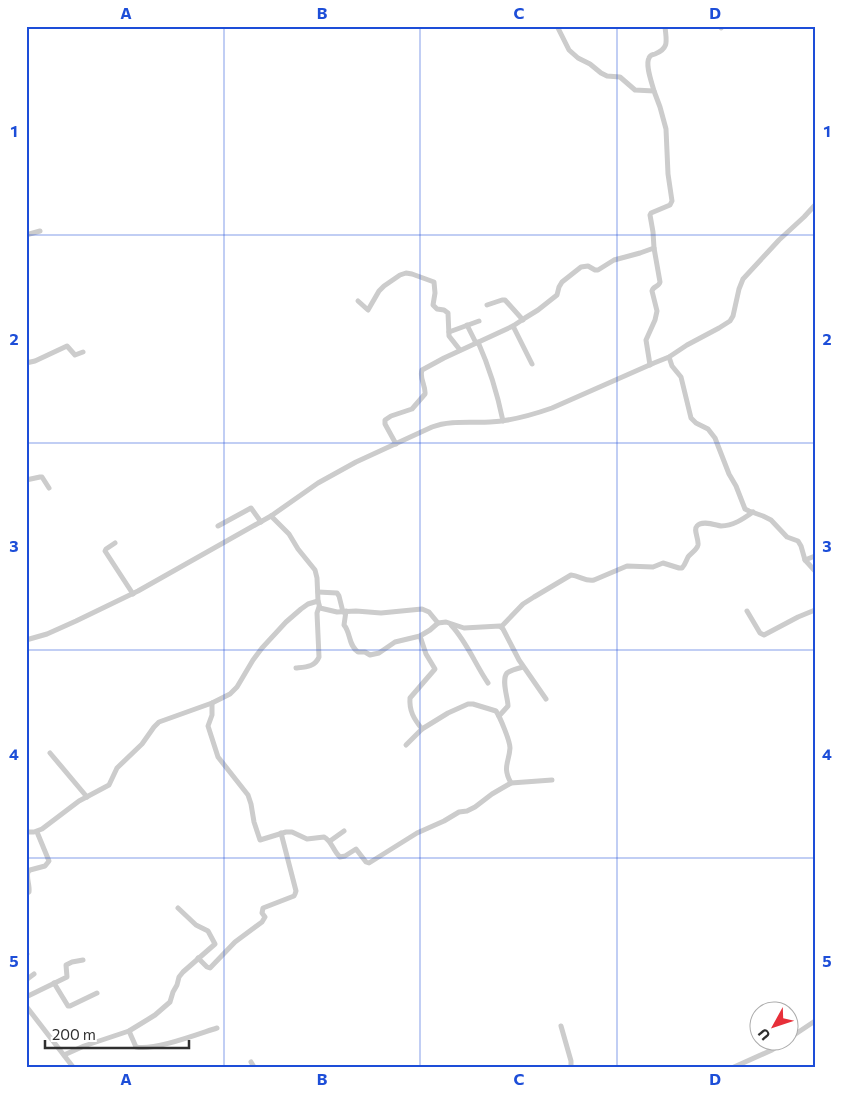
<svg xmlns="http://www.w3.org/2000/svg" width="841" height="1093" font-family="Commissioner,sans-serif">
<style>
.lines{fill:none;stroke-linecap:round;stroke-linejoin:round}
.minor{stroke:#ccc;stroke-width:5}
.grid{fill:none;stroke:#1d4ed8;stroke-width:1;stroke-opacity:0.55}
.neatline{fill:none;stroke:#1d4ed8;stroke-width:2}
.grid-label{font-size:16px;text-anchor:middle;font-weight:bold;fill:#1d4ed8}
</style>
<rect width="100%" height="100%" fill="#fff"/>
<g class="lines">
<g class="minor">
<path d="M557,26L569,50L578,58L590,64L601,73L607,76L620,77L635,90L654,91L660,107L666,129L668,174L672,201L670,205L651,213L650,215L653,232L654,248L660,282C659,287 653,286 652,291L657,311L655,320L646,340L650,365"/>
<polyline points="720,26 721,28"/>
<path d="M654,91C652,83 645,65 649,58C650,55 652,55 655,54C670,48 666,40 665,26"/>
<polyline points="26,235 40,231"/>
<polyline points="358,301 368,310 379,291 384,286 400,275 406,273 412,274 434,282 435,293 433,305 437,309 444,310 448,313 449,336 460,350"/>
<polyline points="487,305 502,300 505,300 523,320"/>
<polyline points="467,325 476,343"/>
<polyline points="513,326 532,364"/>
<polyline points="449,332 479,321"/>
<path d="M478,342C490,369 497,392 503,421"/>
<polyline points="669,357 672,366 681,377 691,418 696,423 708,429 715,438 729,474 736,486 745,509 749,511 763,516 771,520 787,537 798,541 801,546 805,560 815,571"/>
<polyline points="26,363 35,361 67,346 75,355 83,352"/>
<path d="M396,444L385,424V420L391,416L412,409L425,394C426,386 419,378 422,370L444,358L513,326L525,318L538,310L557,295L559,287L562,282L581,267L588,266L595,270H598L614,260L640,253L654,248"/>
<polyline points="26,480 40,477 42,477 49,488"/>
<polyline points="271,516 289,534 298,549 315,570 317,578 318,601 320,608 337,612 356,611 381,613 422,609 429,612 438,623 446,622 464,628 500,626 503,629 519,660 546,699"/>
<polyline points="218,526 251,508 261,522"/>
<polyline points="115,543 106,549 105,551 133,594"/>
<polyline points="805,560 815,556"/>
<polyline points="318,592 337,593 339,596 343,612"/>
<path d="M346,611L344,625C351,633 348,645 358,652H365L370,655L379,653L395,642L420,636L430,630L438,623"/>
<polyline points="747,611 760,633 764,635 798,617 815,610"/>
<path d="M451,625C467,642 475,664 488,683"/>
<path d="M501,627L523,604L534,597L571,575C580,576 586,582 594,580L627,566L653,567L663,563L679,568H682C685,565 686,561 688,557C691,553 697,550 698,545C699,539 693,530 697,526C702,520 715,525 721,526C733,526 743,519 753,512"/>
<path d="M26,640L47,634L76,621L138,591L271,516L318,483L356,462L432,427C450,420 471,423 490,422C511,421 532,415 552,408L654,363L669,357L687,345L719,328L730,321L733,316L739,289L743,279L779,240L804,217L815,205"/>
<path d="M296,668C306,667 315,667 319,657L317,613L319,607"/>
<path d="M212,703V715L208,726L218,757L248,795L251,804L254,822L260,840L286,832H292L307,839L324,837C332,841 333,851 340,857L345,856L356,849L366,862L369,863L417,833L444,821L459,812L467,811L475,807L492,794L511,783L552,780"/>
<path d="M499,716L508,706C508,698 501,680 507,673C511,670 519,668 523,667"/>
<path d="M422,729L448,713L468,704H473L496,711C500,717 510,741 510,748C509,763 502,767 511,783"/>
<path d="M406,745L422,729C414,719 409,711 410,698L435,669L426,654L420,636"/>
<polyline points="50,753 87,797"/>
<polyline points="26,832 34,832 42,829 79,801 109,785 117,768 142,744 154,727 159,722 212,703 230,694 237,687 253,660 262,648 286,622 301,609 308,604 318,601"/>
<polyline points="330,841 344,831"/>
<path d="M26,894L29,892C30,885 26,878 28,872L30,870L45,866L49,861L37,832"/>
<polyline points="26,955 27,954"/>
<polyline points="198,958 207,967 210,968 235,942 262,922 265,917 262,913 263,908 294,896 295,894 296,891 281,833"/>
<polyline points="26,980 34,974"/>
<polyline points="54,983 68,1006 70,1006 97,993"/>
<polyline points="26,997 67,977 66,965 72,962 83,960"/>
<polyline points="26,1006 73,1067"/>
<polyline points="561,1026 571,1061 571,1067"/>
<path d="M129,1031L136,1047C154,1051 198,1034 217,1028"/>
<polyline points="788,1039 815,1021"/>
<polyline points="64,1055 84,1046 129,1031 155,1015 170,1002 173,992 177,985 179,977 183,972 215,944 208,931 196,925 178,908"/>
<polyline points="251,1062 254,1067"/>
<polyline points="734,1067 772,1050 787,1040"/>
</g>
</g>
<path class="grid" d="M224,26V1067M420,26V1067M617,26V1067M26,235H815M26,443H815M26,650H815M26,858H815"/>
<rect width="841" height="1093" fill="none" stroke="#ffffff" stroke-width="55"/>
<g transform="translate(774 1026) rotate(230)"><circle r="24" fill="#ffffff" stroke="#acacac"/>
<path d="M0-4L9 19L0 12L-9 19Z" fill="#e72f39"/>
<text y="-8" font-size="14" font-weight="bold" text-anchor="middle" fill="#2f2f2f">U</text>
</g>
<path d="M45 1040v8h144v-8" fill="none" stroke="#2f2f2f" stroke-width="2.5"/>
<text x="52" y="1040" font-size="15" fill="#2f2f2f" stroke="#ffffff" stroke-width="4" paint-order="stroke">200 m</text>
<rect x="28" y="28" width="786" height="1038" class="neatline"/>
<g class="grid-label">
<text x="126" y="19">A</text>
<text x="322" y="19">B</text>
<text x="519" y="19">C</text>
<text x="715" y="19">D</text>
<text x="14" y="137">1</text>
<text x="827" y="137">1</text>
<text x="14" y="345">2</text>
<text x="827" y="345">2</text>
<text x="14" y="552">3</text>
<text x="827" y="552">3</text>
<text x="14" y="760">4</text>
<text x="827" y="760">4</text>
<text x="14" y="967">5</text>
<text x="827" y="967">5</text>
<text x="126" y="1085">A</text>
<text x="322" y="1085">B</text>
<text x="519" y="1085">C</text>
<text x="715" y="1085">D</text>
</g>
</svg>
